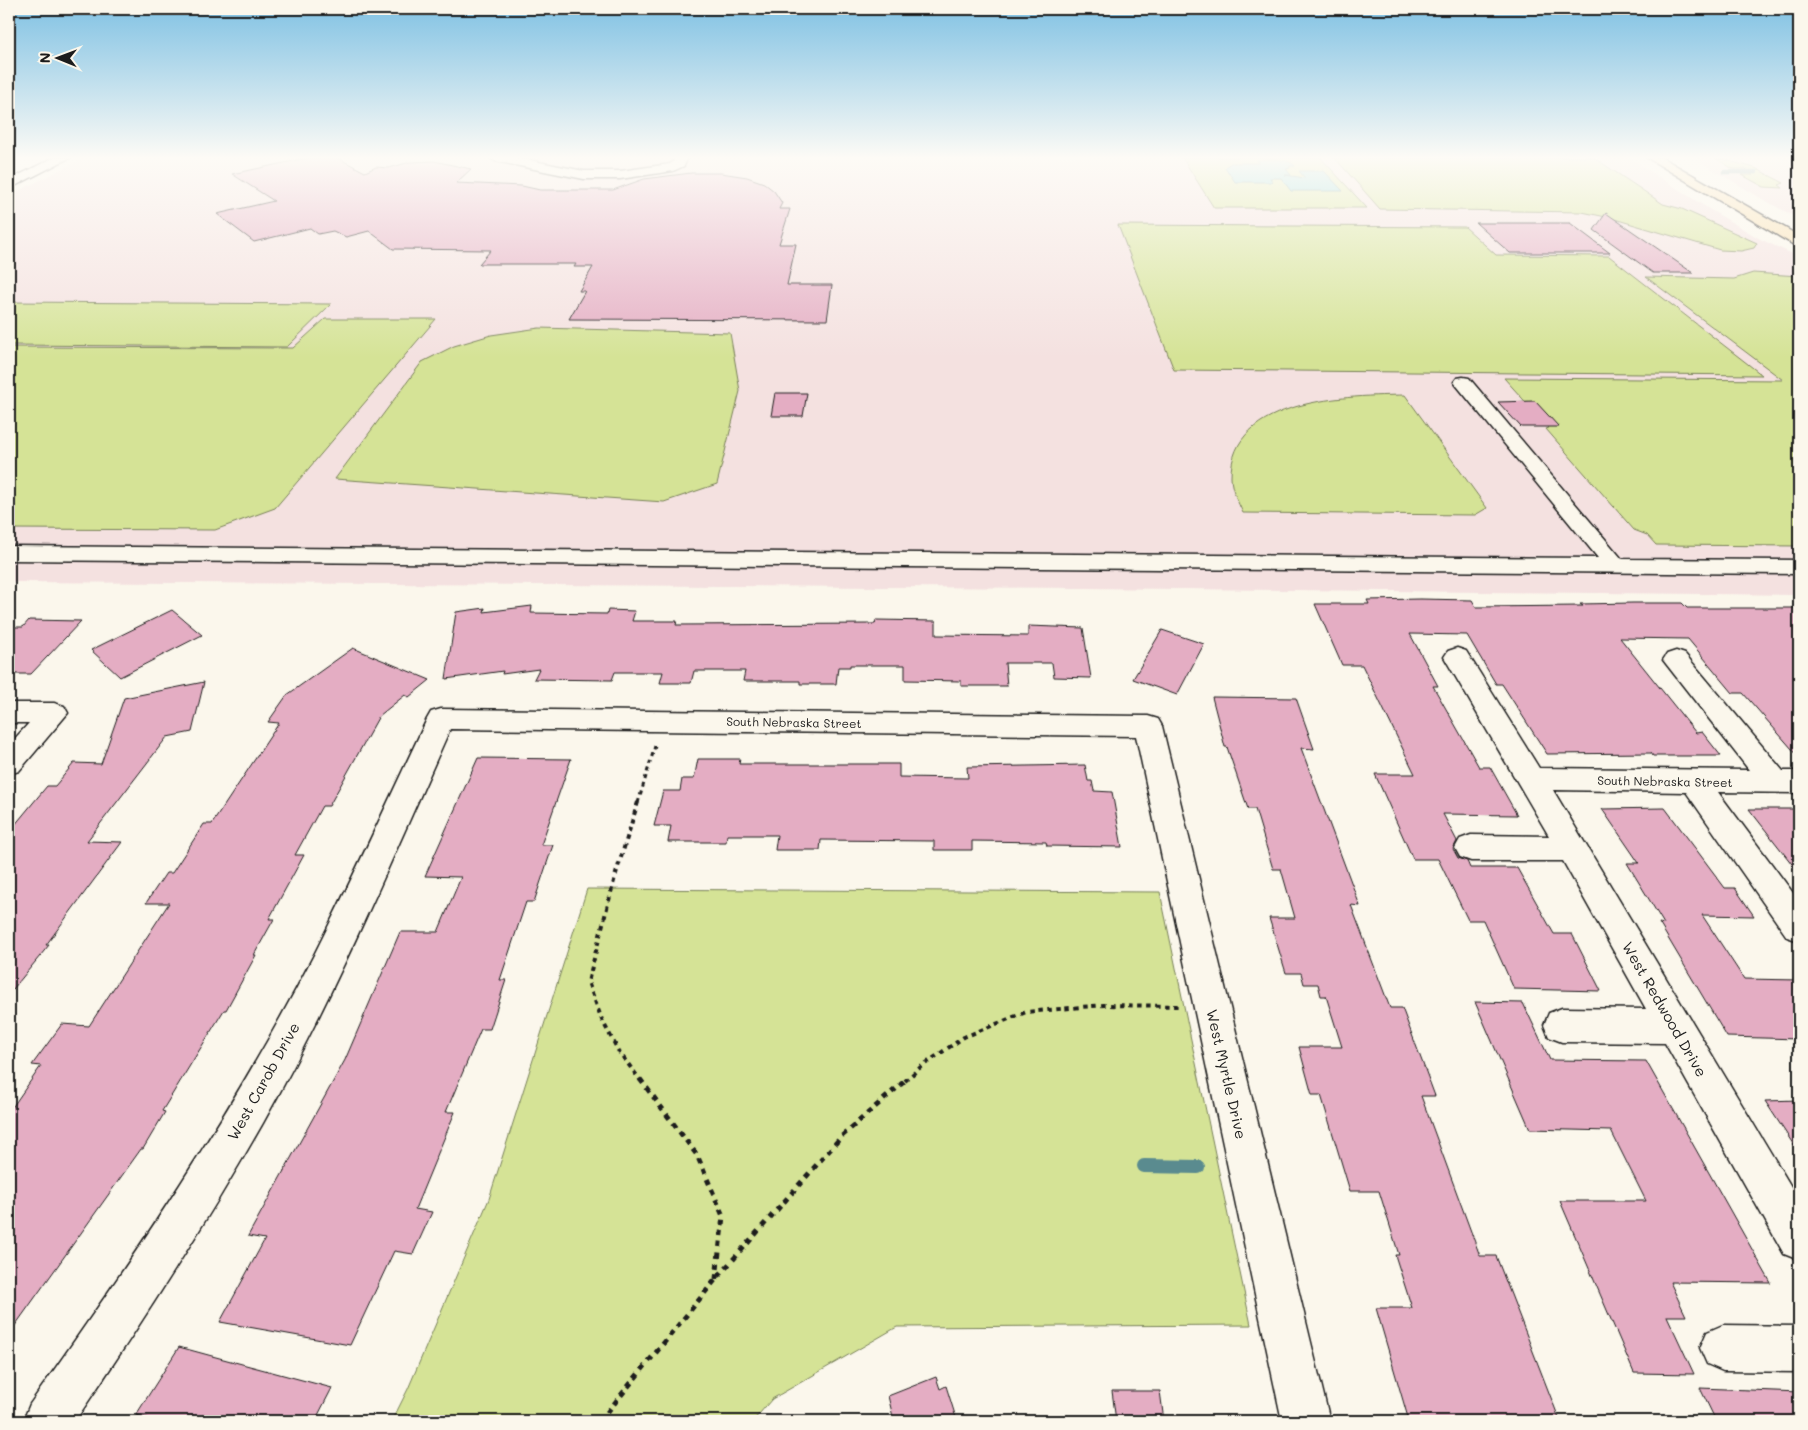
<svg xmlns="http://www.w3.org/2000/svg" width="1808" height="1430" font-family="Mali,sans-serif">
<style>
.built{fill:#f4e1e0}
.green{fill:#d5e396;stroke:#788059}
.water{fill:#83d5db;stroke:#5a8b8f}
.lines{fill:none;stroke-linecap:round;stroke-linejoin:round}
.stream-far1{stroke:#5a8b8f;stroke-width:4.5}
.stream{stroke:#5a8b8f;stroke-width:14}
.building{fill:#e4adc3;stroke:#1c1c1c}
.minor-casing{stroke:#1c1c1c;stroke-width:3}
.major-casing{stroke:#1c1c1c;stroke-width:3}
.path-far2{stroke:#1c1c1c;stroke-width:3;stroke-dasharray:4 4;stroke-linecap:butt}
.path-far1{stroke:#1c1c1c;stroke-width:4;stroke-dasharray:4.5 4.5;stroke-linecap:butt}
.path{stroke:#1c1c1c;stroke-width:5;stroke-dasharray:5.5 5.5;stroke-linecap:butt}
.minor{fill:#fbf7ec;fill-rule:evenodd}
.major{fill:#f9deab;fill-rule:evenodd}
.labels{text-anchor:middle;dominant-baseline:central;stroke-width:4;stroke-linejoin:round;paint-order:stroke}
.street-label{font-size:12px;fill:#1c1c1c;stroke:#fbf7ec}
.near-street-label{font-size:15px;fill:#1c1c1c;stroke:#fbf7ec}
</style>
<rect width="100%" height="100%" fill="#fbf7ec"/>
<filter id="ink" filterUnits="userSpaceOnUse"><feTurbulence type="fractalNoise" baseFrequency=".02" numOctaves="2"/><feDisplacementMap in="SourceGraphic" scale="10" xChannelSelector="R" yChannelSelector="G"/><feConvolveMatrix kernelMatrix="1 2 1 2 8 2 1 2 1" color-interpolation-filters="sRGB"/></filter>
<g filter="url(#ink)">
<g class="built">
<polygon points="85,157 1628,157 1709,209 1762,240 1799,257 1799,595 1082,588 9,582 9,196"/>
<polygon points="1692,157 1799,157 1799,219 1764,200"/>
</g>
<g class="green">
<polygon points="1182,157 1320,157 1367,208 1214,208"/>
<polygon points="1334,157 1593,157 1663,204 1682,209 1757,243 1754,248 1741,251 1720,250 1611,218 1582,212 1380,209"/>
<polygon points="1714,157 1755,168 1784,183 1779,185 1783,188 1764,187 1742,175 1753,175 1746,169 1733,169"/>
<polygon points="1118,225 1465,227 1496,255 1609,256 1762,375 1174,370"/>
<polygon points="1753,273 1799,276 1799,546 1656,545 1647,535 1634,530 1546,429 1549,428 1504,378 1783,380 1646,277 1734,279"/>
<polygon points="9,302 331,304 287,347 9,345"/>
<polygon points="325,319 436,319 275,508 215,530 9,529 9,347 293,348"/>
<polygon points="539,328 730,333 740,391 717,484 664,502 335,479 422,362 454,346 491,335"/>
<path d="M1405,395L1487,508L1475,515L1243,513C1238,502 1231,489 1231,477C1230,397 1350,396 1405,395Z"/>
<polygon points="587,889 1160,892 1251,1325 897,1327 772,1399 753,1421 392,1421 408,1389 489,1199"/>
</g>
<path class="water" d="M1257,160C1269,160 1287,157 1295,166H1289L1290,168L1286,169L1291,175H1285L1305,178L1299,171H1324L1343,191H1291L1281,178H1270L1273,182H1235L1225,167L1231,163H1259Z"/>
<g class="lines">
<polyline class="stream-far1" points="1724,172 1756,172"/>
<polyline class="stream" points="1144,1166 1198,1167"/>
</g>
<g class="building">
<polygon points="312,157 336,157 365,172 376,167 389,168 410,162 434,161 471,169 456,183 522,186 540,190 613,190 644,179 691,173 721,173 747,177 764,183 774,191 782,203 779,209 790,209 779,244 796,244 787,285 832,285 827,320 569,319 585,291 579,291 593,267 574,267 576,264 479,264 491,250 393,249 369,231 346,237 333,231 318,234 310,228 254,242 217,214 274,201 232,174"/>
<polygon points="1606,213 1693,273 1653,273 1594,230"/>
<polygon points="1476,223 1570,223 1610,253 1510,253"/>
<polygon points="775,393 807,393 803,416 771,416"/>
<polygon points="1535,401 1559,427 1521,427 1498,402"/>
<polygon points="1420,599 1472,600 1476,607 1583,606 1580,604 1633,603 1682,603 1687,608 1799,608 1799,757 1743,693 1733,693 1688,639 1620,638 1696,733 1702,732 1721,756 1653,756 1651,753 1547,754 1502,684 1496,684 1467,635 1410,634 1438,686 1433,686 1479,767 1490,767 1517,815 1443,814 1457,841 1453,849 1458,858 1467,861 1470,868 1517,868 1554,934 1572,934 1601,991 1514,989 1483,920 1468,920 1438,859 1413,859 1375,774 1415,774 1362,665 1342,665 1315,604 1369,604 1367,600"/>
<polygon points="532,606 531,613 607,614 608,610 635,611 632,621 677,621 676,625 875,624 876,620 936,621 936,635 1028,636 1028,626 1083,628 1091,678 1054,677 1052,663 1005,663 1007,686 961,686 961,681 905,680 905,665 850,665 850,667 838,667 836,684 800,684 800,681 743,681 745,671 694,671 691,683 660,683 663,672 615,672 612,680 534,679 539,669 502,674 503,671 446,679 456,612 485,608 484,612"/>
<polygon points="172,610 202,635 120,677 91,650"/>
<polygon points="29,620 81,621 31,674 9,674 9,627 23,627"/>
<polygon points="1162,630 1204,644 1177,695 1133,679"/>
<polygon points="353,648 430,680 409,697 405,695 379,716 329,806 322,806 295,855 304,855 269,919 274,919 254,955 256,955 226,1010 224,1010 162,1111 165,1112 143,1149 141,1149 9,1334 9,1112 41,1066 32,1065 62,1024 89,1026 169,903 146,903 166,873 172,873 204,824 212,824 279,723 268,722 287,695"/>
<polygon points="204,682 192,732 167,737 87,841 122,842 46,945 49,945 9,994 9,832 47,786 55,786 74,763 101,764 124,698"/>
<polygon points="1212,697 1296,698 1314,749 1301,748 1360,906 1351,905 1390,1008 1402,1008 1435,1096 1421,1096 1480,1256 1496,1256 1560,1421 1409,1421 1376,1308 1412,1308 1395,1255 1399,1255 1379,1191 1350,1191 1321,1095 1312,1095 1299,1047 1342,1047 1326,996 1321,996 1318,984 1304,984 1301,973 1286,973 1269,918 1295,918 1281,869 1273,869 1255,809 1248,809 1227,747 1225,747"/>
<polygon points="478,758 571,759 541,845 553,845 534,902 526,902 500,980 506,980 490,1029 481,1029 446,1112 455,1112 415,1209 432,1212 413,1254 394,1251 350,1345 220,1322 265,1239 248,1236 345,1060 400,932 438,932 461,877 425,876"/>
<polygon points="698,759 740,759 739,764 899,764 899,777 968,778 967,767 1085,765 1088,781 1092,781 1094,791 1112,792 1122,847 1047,846 1046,842 972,841 972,850 934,850 934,841 821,840 820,850 775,850 777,835 727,835 726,842 668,842 671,826 654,826 663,791 680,791 682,779 694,779"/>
<polygon points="1665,808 1725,888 1735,888 1754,916 1702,915 1744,979 1799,980 1799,1039 1727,1037 1659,923 1664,924 1627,863 1639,863 1602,809"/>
<polygon points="1749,809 1799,809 1799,873"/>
<polygon points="1475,1002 1523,1003 1550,1060 1646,1061 1771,1283 1670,1282 1686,1316 1667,1316 1694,1374 1634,1373 1560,1201 1646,1201 1611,1131 1530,1129"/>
<polygon points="1799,1100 1799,1153 1765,1101"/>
<polygon points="179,1347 212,1356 332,1388 315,1421 159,1421 136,1415"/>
<polygon points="936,1377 940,1389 946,1386 957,1421 894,1421 888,1396"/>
<polygon points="1700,1388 1799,1392 1799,1421 1716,1421"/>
<polygon points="1112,1391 1160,1391 1164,1421 1116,1421"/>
</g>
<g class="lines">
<defs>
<g id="minor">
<polygon points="55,157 71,157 9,189 9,180"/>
<polygon points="489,157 514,157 584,171 620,171 670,164 674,161 672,157 686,157 687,159 684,166 673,171 620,179 584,179 495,161"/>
<polygon points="1463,377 1469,378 1622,559 1799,560 1799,574 9,560 9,546 1598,558 1457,386 1454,382 1457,378"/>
<polygon points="1457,648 1466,651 1539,768 1749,770 1663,660 1667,654 1676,651 1685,654 1783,771 1799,771 1799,793 1718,792 1799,901 1799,941 1787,937 1686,792 1553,790 1799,1200 1799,1260 1784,1254 1665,1043 1562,1042 1549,1037 1544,1025 1549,1013 1562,1008 1646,1009 1563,861 1471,861 1460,857 1455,848 1460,839 1471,835 1549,836 1444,657 1448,651"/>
<polygon points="9,703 54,703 64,706 68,713 19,771 9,774 9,745 29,723 9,723"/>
<path d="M441,709L1148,716L1158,719L1162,726L1330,1421H1282L1136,736L450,729C391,861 334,996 263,1123C205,1225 141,1324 75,1421H23L30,1404C133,1259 234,1111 315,953C354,876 390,797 427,719L431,712Z"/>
<polygon points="1723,1325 1799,1326 1799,1372 1723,1371 1707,1364 1700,1348 1707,1332"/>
</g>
<polygon id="major" points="1646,157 1661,157 1799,236 1799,246 1794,245"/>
</defs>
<use href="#minor" class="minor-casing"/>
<use href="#major" class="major-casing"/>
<polyline class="path-far2" points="638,803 655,746"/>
<g class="path-far1">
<polyline points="638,802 615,877 588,982 602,1020 619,1052 641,1081"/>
<polyline points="905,1081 922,1066 964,1037 1026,1012 1104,1005 1179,1006"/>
</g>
<g class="path">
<polyline points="640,1079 697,1155 723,1216 716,1279"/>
<polyline points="600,1421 716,1279 842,1136 907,1079"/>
</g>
<use href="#minor" class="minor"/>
<use href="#major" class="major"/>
</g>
</g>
<linearGradient id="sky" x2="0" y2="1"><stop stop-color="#7fc1e3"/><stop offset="0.44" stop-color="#fdfbf6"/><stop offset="1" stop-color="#fdfbf6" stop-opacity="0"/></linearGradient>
<rect width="1808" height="358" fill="url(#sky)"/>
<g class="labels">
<g class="street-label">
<text transform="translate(794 722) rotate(1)">South Nebraska Street</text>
<text transform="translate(1665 781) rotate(1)">South Nebraska Street</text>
</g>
<g class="near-street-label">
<text transform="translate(1665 1009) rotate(60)">West Redwood Drive</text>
<text transform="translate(1227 1074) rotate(77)">West Myrtle Drive</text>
<text transform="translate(263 1081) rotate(-61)">West Carob Drive</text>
</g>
</g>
<rect width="1808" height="1430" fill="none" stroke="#fbf7ec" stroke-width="30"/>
<rect x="15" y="15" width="1778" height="1400" fill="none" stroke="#1c1c1c" stroke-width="2" filter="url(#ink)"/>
<g transform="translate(58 58) rotate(271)" stroke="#fbf7ec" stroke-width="4" paint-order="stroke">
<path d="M0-4L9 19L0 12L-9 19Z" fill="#1c1c1c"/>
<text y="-8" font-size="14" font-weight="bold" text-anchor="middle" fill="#1c1c1c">N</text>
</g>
</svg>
